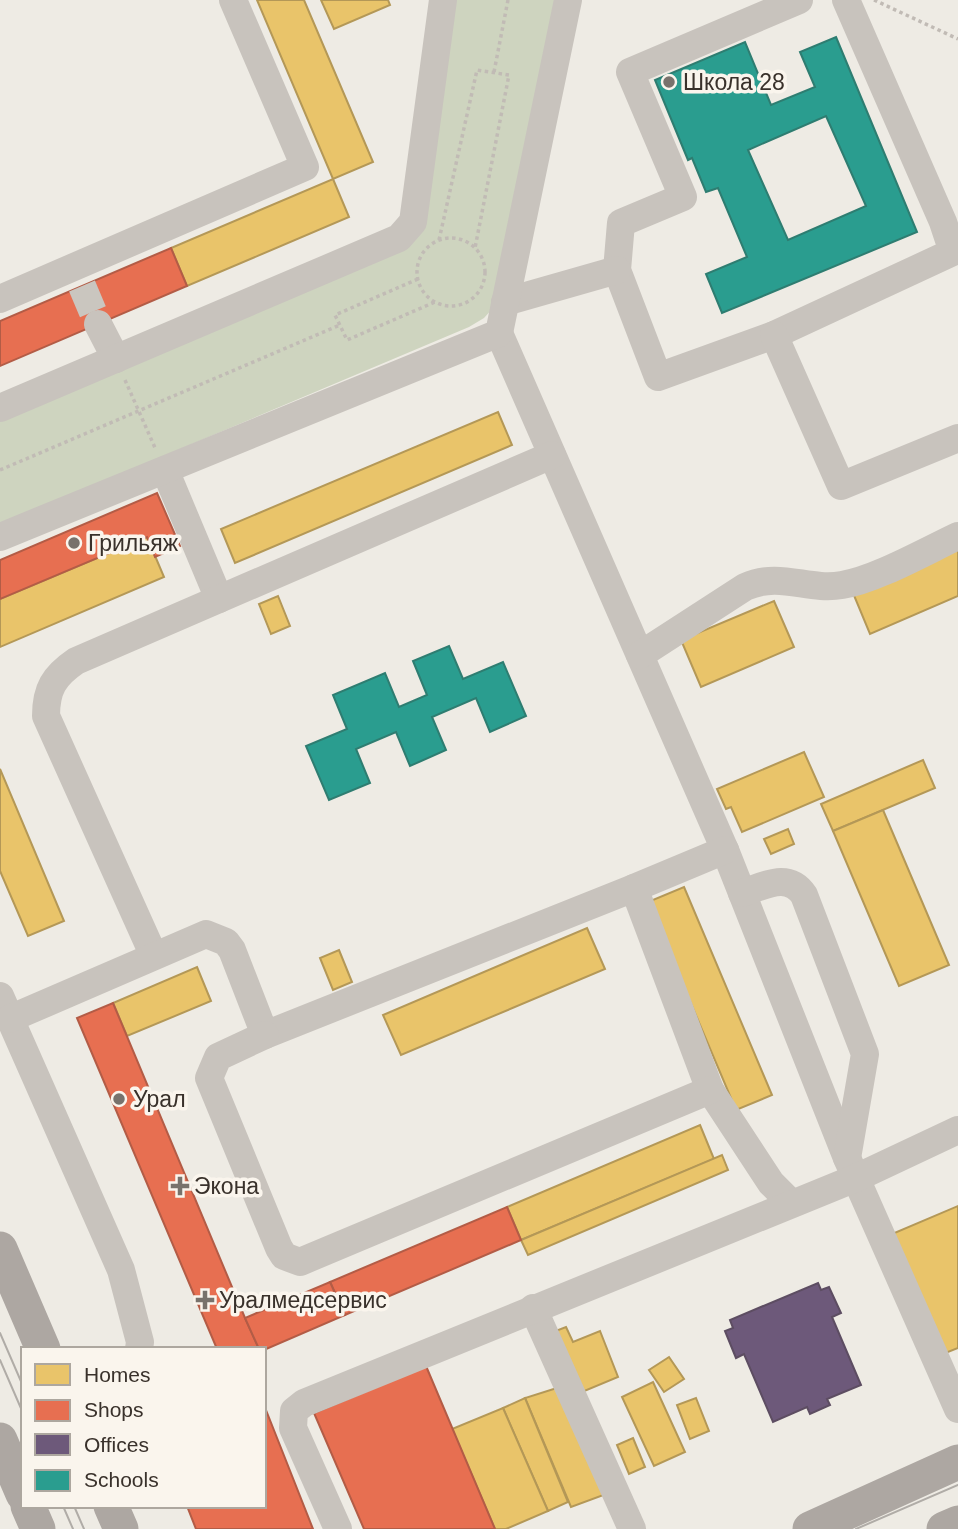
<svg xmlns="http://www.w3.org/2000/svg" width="958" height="1529" font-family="Helvetica,sans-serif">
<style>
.green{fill:#ced4bf}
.homes{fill:#e9c46a;stroke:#b49857;stroke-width:2}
.shops{fill:#e76f51;stroke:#b35c46;stroke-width:2}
.offices{fill:#6d597a;stroke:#5d4d62;stroke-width:2}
.schools{fill:#2a9d8f;stroke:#2e7d71;stroke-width:2;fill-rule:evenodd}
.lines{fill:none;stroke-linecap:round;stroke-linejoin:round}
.minor-tunnel{stroke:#cac6bf;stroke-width:28;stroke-dasharray:28 14;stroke-linecap:butt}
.path{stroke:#c1bbb5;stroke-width:3.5;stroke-dasharray:3.5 3.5;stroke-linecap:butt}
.minor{stroke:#c8c3bd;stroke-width:28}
.major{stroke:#ada7a2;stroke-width:35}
.tram{stroke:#b0aca7;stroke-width:2}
.poi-dot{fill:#78726c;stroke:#faf5ed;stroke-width:2.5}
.labels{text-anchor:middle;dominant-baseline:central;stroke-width:7;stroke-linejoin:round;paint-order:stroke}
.poi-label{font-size:23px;fill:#39312b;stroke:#faf5ed;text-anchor:start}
</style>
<rect width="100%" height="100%" fill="#eeebe4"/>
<polygon class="green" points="453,0 557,0 494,307 484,318 469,327 0,525 0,417 415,237"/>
<g class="homes">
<polygon points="257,0 304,0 373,162 333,179"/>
<polygon points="321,0 388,0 390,5 334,29"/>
<polygon points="333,179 349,217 187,286 171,248"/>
<polygon points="498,412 512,445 235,563 221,529"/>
<polygon points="147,537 164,577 0,647 0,599"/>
<polygon points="958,548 958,596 870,634 853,593"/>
<polygon points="278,596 290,626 271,634 259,604"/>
<polygon points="774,601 794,647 701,687 681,640"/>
<polygon points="804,752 824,797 742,832 731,807 726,809 717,789"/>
<polygon points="923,760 935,788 833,831 821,804"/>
<polygon points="0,769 64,921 28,936 0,871"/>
<polygon points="883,810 949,965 899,986 833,831"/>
<polygon points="788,829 794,844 771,854 764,839"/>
<polygon points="684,887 772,1095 736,1110 648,902"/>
<polygon points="587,928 605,969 401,1055 383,1015"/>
<polygon points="339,950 352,982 333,990 320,958"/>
<polygon points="197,967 211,1001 127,1036 113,1003"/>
<polygon points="700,1125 714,1159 521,1240 507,1207"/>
<polygon points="722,1155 728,1170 528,1255 521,1240"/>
<polygon points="958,1206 958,1348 943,1354 892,1234"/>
<polygon points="566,1327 573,1342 600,1331 618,1377 582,1392 553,1332"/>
<polygon points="669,1357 684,1379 664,1392 649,1370"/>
<polygon points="653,1382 685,1452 654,1466 622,1397"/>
<polygon points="560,1387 609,1493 571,1507 525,1398"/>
<polygon points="525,1398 568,1502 548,1511 503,1408"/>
<polygon points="696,1398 709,1431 690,1439 677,1405"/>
<polygon points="503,1408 548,1511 506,1529 495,1529 452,1429"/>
<polygon points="633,1438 645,1467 629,1474 617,1445"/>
</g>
<g class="shops">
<polygon points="171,248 187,286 0,366 0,321"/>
<polygon points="157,493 180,546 155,557 147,537 0,599 0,560"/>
<polygon points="113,1003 245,1318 259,1349 217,1349 77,1018"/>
<polygon points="507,1207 521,1240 345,1315 330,1282"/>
<polygon points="330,1282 345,1315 264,1350 259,1349 245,1318"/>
<polygon points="426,1366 495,1529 364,1529 314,1413"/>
<polygon points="264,1405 313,1529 196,1529 187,1506 264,1506"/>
</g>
<polygon class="offices" points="818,1283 821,1290 829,1287 841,1313 832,1317 861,1385 827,1399 830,1405 810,1414 807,1407 773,1422 744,1354 736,1358 725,1331 733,1328 730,1320"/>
<g class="schools">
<path d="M836,37L917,232L722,313L706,274L747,257L718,188L706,192L692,158L688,160L655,80L745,42L771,105L815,87L800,52ZM826,116L866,206L788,240L748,150Z"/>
<polygon points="449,646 463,679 503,662 526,716 490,732 476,698 432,717 446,750 410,766 396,732 356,749 370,783 329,800 306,746 347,729 333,695 385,673 399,707 427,695 413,661"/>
</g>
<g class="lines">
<polyline class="minor-tunnel" points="82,286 98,324"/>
<g class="path">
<polyline points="874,0 958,39"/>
<polyline points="494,72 508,0"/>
<circle cx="451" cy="272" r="34"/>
<polyline points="439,240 477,70 509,75 475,248"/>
<polyline points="418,279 335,315 347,340 435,302"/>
<polyline points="125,380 156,450"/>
<polyline points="0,470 340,325"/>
</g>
<g class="minor">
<polyline points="799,0 630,72 683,197 621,223 617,270 658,377 774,335 953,252 943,222 846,0"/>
<polyline points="0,299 305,167 233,0"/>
<polyline points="505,302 617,270"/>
<polyline points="98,324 116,359"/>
<polyline points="499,333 725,850 847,1158 958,1409"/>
<polyline points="774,335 841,486 958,438"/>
<polyline points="0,408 399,238 413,222 443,0"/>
<polyline points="165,470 219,599"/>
<polyline points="0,537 499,333 568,0"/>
<path d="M640,655L745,587C781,571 807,591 842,585C875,580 926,551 958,536"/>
<polyline points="634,888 725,850"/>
<path d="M742,893C764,886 788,871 804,895L865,1054L847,1158"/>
<path d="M153,954L46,716C46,689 54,676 76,661L552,455"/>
<polyline points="0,996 121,1270 140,1342 139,1349"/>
<polyline points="9,1019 206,934 226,942 232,950 265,1035 634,888 710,1090 771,1183 791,1203"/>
<polyline points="265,1035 218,1057 209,1078 279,1248 284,1256 300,1262 710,1090"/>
<polyline points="533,1308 632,1529"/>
<polyline points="338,1529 293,1428 294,1411 304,1403 856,1178 958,1130"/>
</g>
<g class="major">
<polyline points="0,1249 43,1349"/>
<polyline points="0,1440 23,1494"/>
<polyline points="28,1506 38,1529"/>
<polyline points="111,1506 121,1529"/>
<polyline points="810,1529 958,1462"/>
<polyline points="944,1529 958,1523"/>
</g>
<g class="tram">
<polyline points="0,1333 23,1386"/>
<polyline points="0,1360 23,1413"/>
<polyline points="63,1506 73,1529"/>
<polyline points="74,1506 84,1529"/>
<polyline points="856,1529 958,1485"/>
</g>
</g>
<g class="poi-dot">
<circle cx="669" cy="82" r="7"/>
<circle cx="74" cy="543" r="7"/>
<circle cx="119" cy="1099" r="7"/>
<path d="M176.5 1175.5h7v7h7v7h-7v7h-7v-7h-7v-7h7z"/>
<path d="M201.5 1289.5h7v7h7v7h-7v7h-7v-7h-7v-7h7z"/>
</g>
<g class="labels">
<g class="poi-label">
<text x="683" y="82">Школа 28</text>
<text x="88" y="543">Грильяж</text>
<text x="133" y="1099">Урал</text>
<text x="194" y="1186">Экона</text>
<text x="219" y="1300">Уралмедсервис</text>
</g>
</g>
<rect x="21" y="1347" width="245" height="161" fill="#faf5ed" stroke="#ada79f" stroke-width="2"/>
<rect x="35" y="1364" width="35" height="21" fill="#e9c46a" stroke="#ada79f" stroke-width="2"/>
<text x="84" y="1382" font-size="21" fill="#39312b">Homes</text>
<rect x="35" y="1400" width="35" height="21" fill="#e76f51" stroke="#ada79f" stroke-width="2"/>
<text x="84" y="1417" font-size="21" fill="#39312b">Shops</text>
<rect x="35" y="1434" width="35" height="21" fill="#6d597a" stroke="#ada79f" stroke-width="2"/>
<text x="84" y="1452" font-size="21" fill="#39312b">Offices</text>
<rect x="35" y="1470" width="35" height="21" fill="#2a9d8f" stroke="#ada79f" stroke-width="2"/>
<text x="84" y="1487" font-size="21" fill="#39312b">Schools</text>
</svg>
